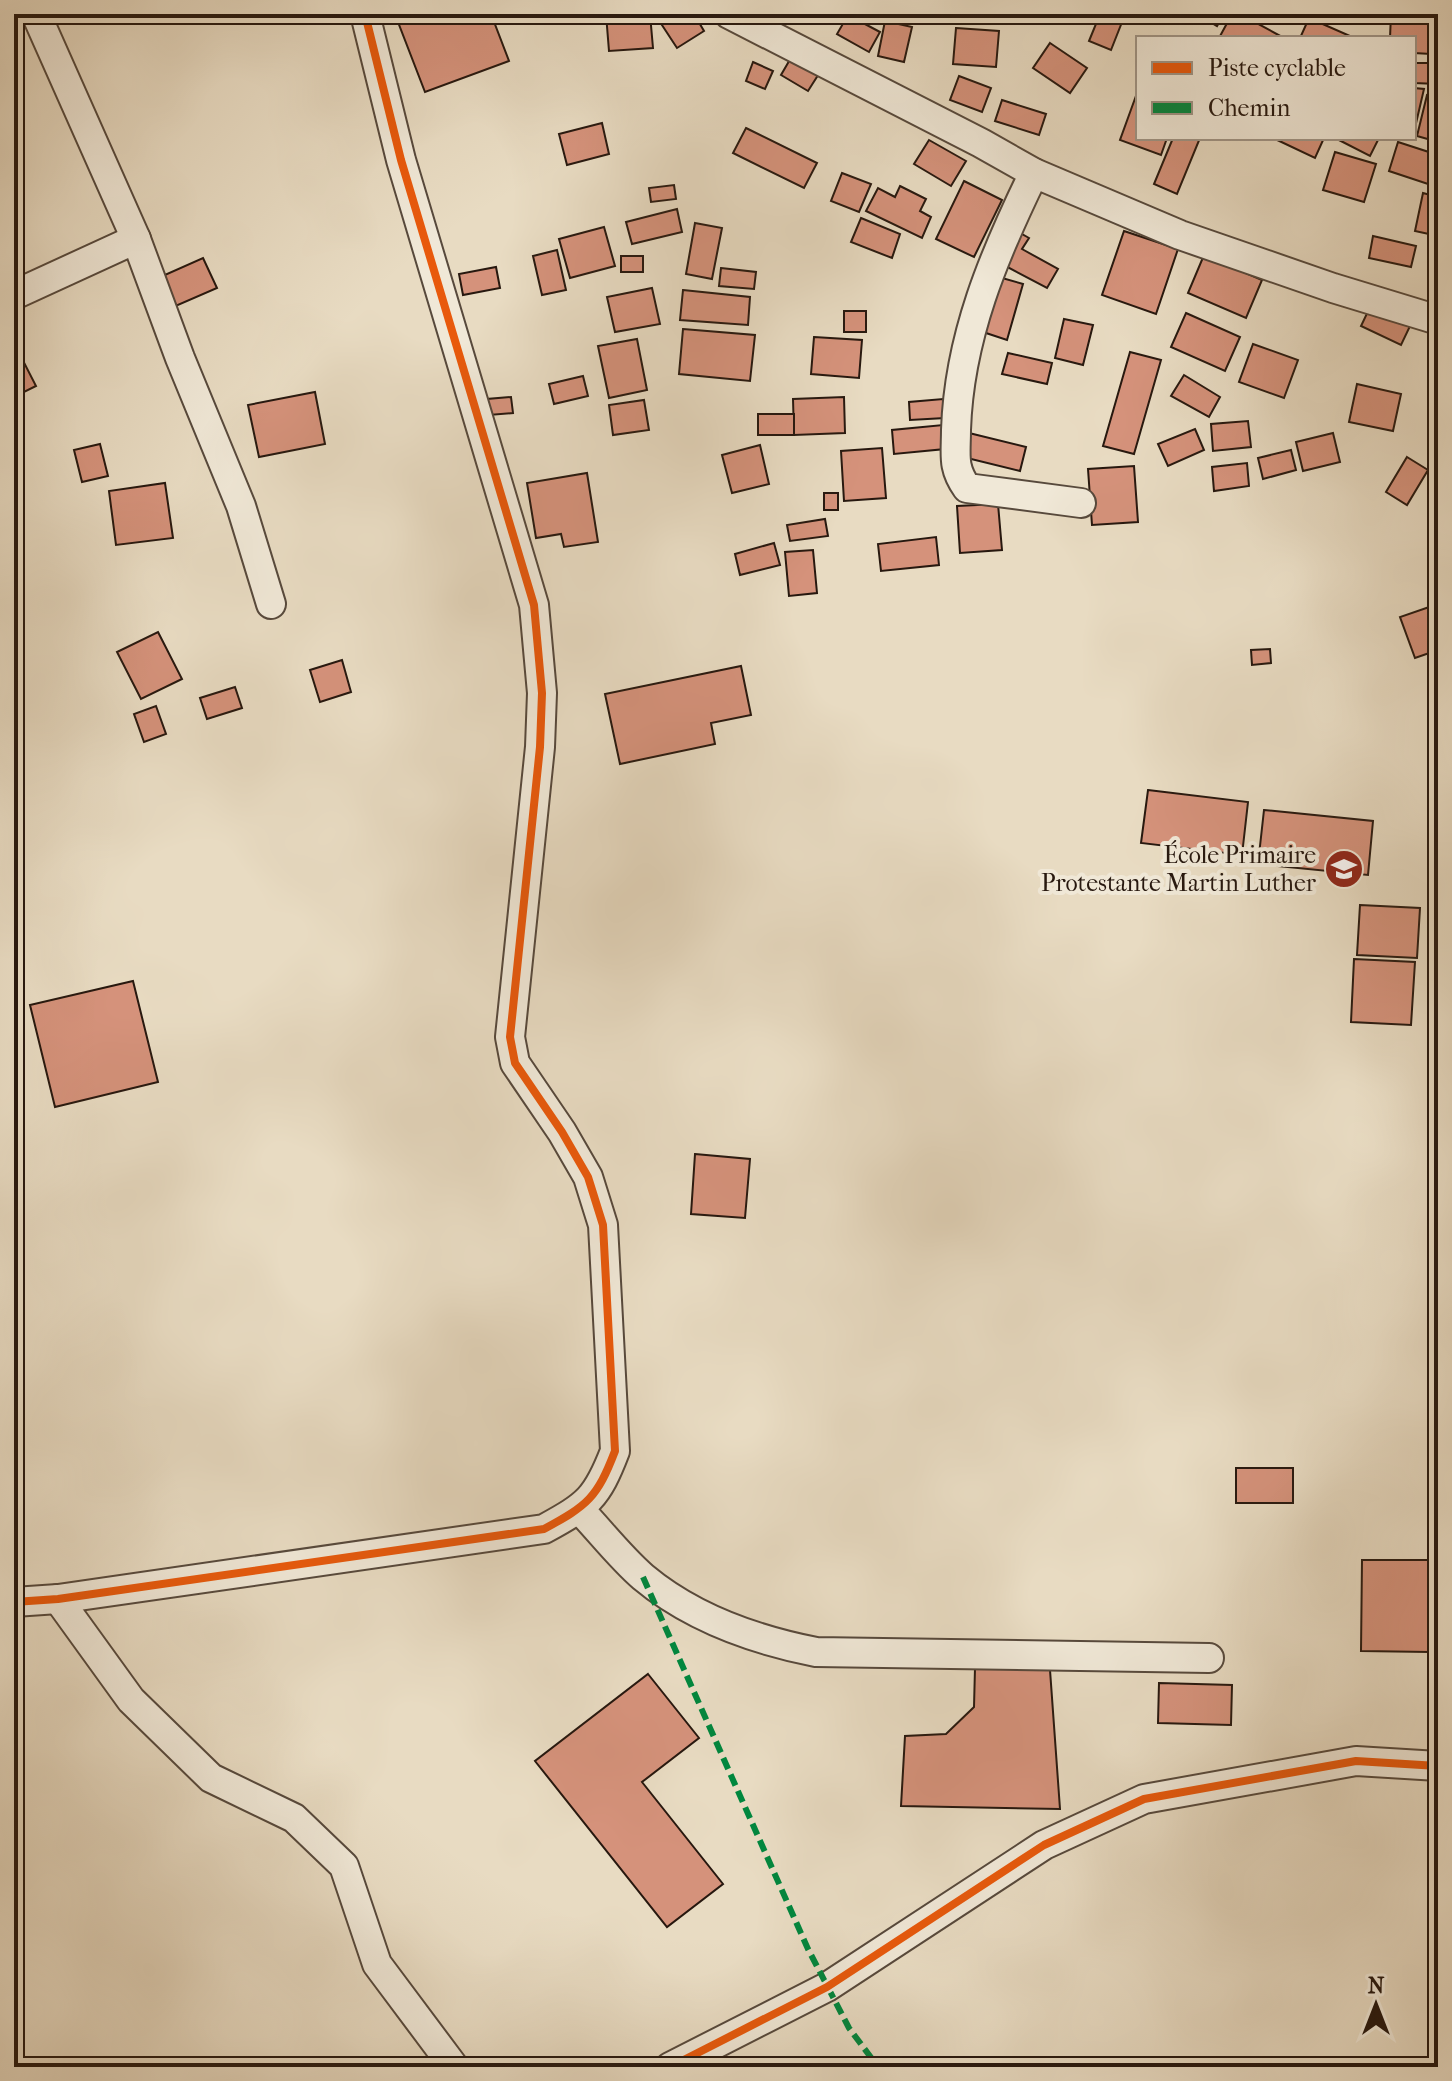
<svg xmlns="http://www.w3.org/2000/svg" width="1452" height="2081" font-family="'IM FELL French Canon',serif">
<style>
.building{fill:#d5927b;stroke:#27180f;stroke-width:2}
.lines{fill:none;stroke-linecap:round;stroke-linejoin:round}
.minor-casing{stroke:#57493c;stroke-width:32}
.minor{stroke:#f0e8d7;stroke-width:28}
.quiet{stroke:#00873e;stroke-width:6;stroke-dasharray:12 6;stroke-linecap:butt}
.cycleway-casing{stroke:#f0e8d7;stroke-width:13}
.cycleway{stroke:#e8590c;stroke-width:8}
.labels{text-anchor:middle;dominant-baseline:central;stroke-width:8;stroke-linejoin:round;paint-order:stroke}
.poi-label{font-size:24px;fill:#27180f;stroke:#f0e8d7;text-anchor:end}
</style>
<rect width="100%" height="100%" fill="#e8dbc2"/>
<filter id="stains"><feTurbulence type="fractalNoise" baseFrequency=".0025" numOctaves="4"/><feColorMatrix values="0 0 0 0 .2 0 0 0 0 .09 0 0 0 0 .02 0 0 0 .5 -.17"/></filter>
<radialGradient id="worn" r=".72"><stop offset=".6" stop-color="#630" stop-opacity="0"/><stop offset="1" stop-color="#630" stop-opacity=".3"/></radialGradient>
<g class="building">
<polygon points="244,14 291,14 246,23"/>
<polygon points="418,14 491,14 509,61 425,92 398,22"/>
<polygon points="606,14 650,14 653,48 609,51"/>
<polygon points="672,14 694,14 704,31 677,48 660,22"/>
<polygon points="915,14 958,14 958,19 916,22"/>
<polygon points="967,14 1004,14 1004,18 968,20"/>
<polygon points="1100,14 1117,14 1124,17 1111,50 1089,41"/>
<polygon points="1197,14 1224,14 1217,26"/>
<polygon points="1232,14 1240,14 1284,38 1219,38"/>
<polygon points="1391,14 1432,14 1431,54 1414,53 1414,38 1390,38"/>
<polygon points="848,15 880,32 869,52 837,34"/>
<polygon points="1309,18 1350,36 1349,38 1300,38"/>
<polygon points="885,21 912,27 904,62 878,56"/>
<polygon points="956,28 999,31 996,67 953,64"/>
<polygon points="1050,43 1087,68 1070,93 1033,68"/>
<polygon points="792,56 820,72 808,91 781,75"/>
<polygon points="753,62 773,71 765,89 746,81"/>
<polygon points="1414,63 1438,63 1438,84 1414,83"/>
<polygon points="959,76 991,88 982,112 950,100"/>
<polygon points="1414,88 1424,89 1414,132"/>
<polygon points="1137,93 1138,138 1167,138 1161,155 1120,140"/>
<polygon points="1427,95 1438,98 1438,142 1417,136"/>
<polygon points="1002,100 1046,114 1039,135 995,121"/>
<polygon points="602,123 609,154 567,165 559,134"/>
<polygon points="746,128 817,163 804,188 733,153"/>
<polygon points="1173,138 1200,138 1177,194 1154,184"/>
<polygon points="1273,138 1324,138 1315,158"/>
<polygon points="1335,138 1379,138 1370,156"/>
<polygon points="929,140 966,161 951,186 914,164"/>
<polygon points="1398,142 1438,155 1428,184 1389,171"/>
<polygon points="1335,152 1376,164 1364,202 1323,190"/>
<polygon points="842,173 871,184 859,212 831,201"/>
<polygon points="964,181 1002,200 974,257 936,239"/>
<polygon points="674,185 676,199 651,202 649,188"/>
<polygon points="900,186 926,199 920,211 931,217 922,238 866,211 878,188 895,197"/>
<polygon points="1423,193 1438,197 1438,236 1415,231"/>
<polygon points="677,209 682,232 632,244 626,222"/>
<polygon points="861,218 900,234 892,258 851,242"/>
<polygon points="695,223 722,228 712,279 686,274"/>
<polygon points="604,227 615,266 570,278 559,239"/>
<polygon points="1015,230 1029,238 1022,249 1058,269 1047,288 998,262"/>
<polygon points="1124,231 1178,249 1156,314 1102,295"/>
<polygon points="1373,236 1416,246 1411,267 1369,258"/>
<polygon points="557,250 566,290 542,295 533,256"/>
<polygon points="1204,255 1262,280 1246,318 1188,293"/>
<rect x="621" y="256" width="22" height="16"/>
<polygon points="203,258 217,288 171,308 158,278"/>
<polygon points="496,267 500,288 463,295 459,274"/>
<polygon points="721,268 756,272 754,289 719,286"/>
<polygon points="995,276 1023,284 1007,340 980,331"/>
<polygon points="652,288 660,324 615,332 607,297"/>
<polygon points="683,290 750,297 748,325 680,320"/>
<polygon points="1371,305 1411,324 1401,345 1361,326"/>
<rect x="844" y="311" width="22" height="21"/>
<polygon points="1186,313 1240,337 1225,371 1171,347"/>
<polygon points="1064,319 1093,325 1083,365 1055,358"/>
<polygon points="683,329 755,335 750,381 679,374"/>
<polygon points="814,337 862,340 859,378 811,374"/>
<polygon points="637,339 647,390 609,398 598,346"/>
<polygon points="14,343 36,386 14,397"/>
<polygon points="1253,344 1298,360 1284,398 1239,382"/>
<polygon points="1130,352 1161,360 1134,454 1103,446"/>
<polygon points="1008,353 1052,363 1047,384 1002,374"/>
<polygon points="1184,375 1220,397 1209,417 1171,396"/>
<polygon points="583,376 588,396 554,404 549,384"/>
<polygon points="1357,384 1401,394 1393,431 1349,422"/>
<polygon points="315,392 325,444 259,457 248,405"/>
<polygon points="511,397 513,413 489,415 487,399"/>
<polygon points="844,397 845,433 794,435 793,399"/>
<polygon points="943,399 945,418 910,420 909,402"/>
<polygon points="644,400 649,430 613,435 609,405"/>
<rect x="758" y="414" width="36" height="21"/>
<polygon points="1248,421 1251,447 1213,451 1211,424"/>
<polygon points="943,425 945,449 894,454 892,430"/>
<polygon points="1195,429 1204,450 1168,466 1158,444"/>
<polygon points="969,433 1026,447 1020,471 963,457"/>
<polygon points="1333,433 1340,462 1303,471 1296,442"/>
<polygon points="100,444 108,476 82,482 74,450"/>
<polygon points="760,445 769,484 732,493 722,455"/>
<polygon points="882,448 886,498 844,501 841,451"/>
<polygon points="1291,450 1296,470 1263,479 1258,458"/>
<polygon points="1407,457 1428,470 1407,505 1386,492"/>
<polygon points="1247,463 1249,486 1214,491 1212,467"/>
<polygon points="1134,466 1138,522 1092,525 1088,469"/>
<polygon points="587,473 598,542 564,547 561,534 536,538 527,483"/>
<polygon points="165,483 173,538 116,545 109,491"/>
<rect x="824" y="493" width="14" height="17"/>
<polygon points="998,504 1002,550 960,553 957,506"/>
<polygon points="825,519 828,536 790,541 787,525"/>
<polygon points="936,537 939,565 881,571 878,544"/>
<polygon points="774,543 780,565 740,575 735,554"/>
<polygon points="813,550 817,593 789,596 785,552"/>
<polygon points="1438,604 1438,650 1415,658 1400,617"/>
<polygon points="158,632 182,679 141,699 117,652"/>
<polygon points="1270,649 1271,663 1252,665 1251,650"/>
<polygon points="342,660 351,692 320,702 310,670"/>
<polygon points="741,666 751,715 711,723 715,744 620,764 605,694"/>
<polygon points="235,687 242,708 207,719 200,698"/>
<polygon points="156,706 166,734 144,742 134,714"/>
<polygon points="1148,790 1248,802 1242,855 1141,843"/>
<polygon points="1264,810 1373,821 1368,875 1258,864"/>
<polygon points="1360,905 1420,908 1417,958 1357,955"/>
<polygon points="1354,959 1415,962 1411,1025 1351,1022"/>
<polygon points="133,981 158,1082 55,1107 30,1005"/>
<polygon points="695,1154 750,1159 745,1218 691,1214"/>
<rect x="1236" y="1468" width="57" height="35"/>
<polygon points="1362,1560 1429,1560 1429,1652 1361,1651"/>
<polygon points="975,1668 1050,1670 1060,1809 901,1806 905,1736 946,1734 974,1707"/>
<polygon points="648,1674 699,1738 642,1782 723,1884 667,1927 535,1761"/>
<polygon points="1159,1683 1232,1685 1231,1725 1158,1723"/>
</g>
<g class="lines">
<defs>
<g id="minor">
<polyline points="36,14 136,239 180,358 241,506 271,604"/>
<polyline points="729,14 981,143 1034,173 1180,235 1333,288 1438,320"/>
<path d="M1034,173C994,255 959,337 956,430C956,455 952,467 967,488L1081,503"/>
<polyline points="14,295 136,239"/>
<path d="M580,1510C601,1532 620,1557 643,1577C692,1618 755,1640 816,1652L1209,1658"/>
<polyline points="58,1599 131,1700 211,1778 294,1818 344,1866 377,1964 454,2067"/>
<path d="M14,1602L58,1599L544,1529C588,1505 597,1498 615,1451L603,1225L588,1177L562,1132L515,1063L510,1037L540,747L542,693L534,605L401,160L365,14"/>
<polyline points="670,2067 827,1987 1044,1845 1144,1799 1356,1761 1438,1766"/>
</g>
</defs>
<use href="#minor" class="minor-casing"/>
<use href="#minor" class="minor"/>
<polyline class="quiet" points="643,1577 808,1949 849,2028 878,2067"/>
<defs>
<g id="cycleway">
<path d="M14,1602L58,1599L544,1529C588,1505 597,1498 615,1451L603,1225L588,1177L562,1132L515,1063L510,1037L540,747L542,693L534,605L401,160L365,14"/>
<polyline points="670,2067 827,1987 1044,1845 1144,1799 1356,1761 1438,1766"/>
</g>
</defs>
<use href="#cycleway" class="cycleway-casing"/>
<use href="#cycleway" class="cycleway"/>
</g>
<defs>
<symbol id="school-disc" viewBox="-11 -11 22 22"><circle r="9.5" fill="#8f2418" stroke="#f0e8d7"/><path d="M0-5L7-2L0 1L-7-2ZM-4 1L0 2.5L4 1V4Q0 6-4 4Z" fill="#fff"/></symbol>
</defs>
<g fill-rule="evenodd">
<use href="#school-disc" x="1322" y="847" width="44" height="44"/>
</g>
<g class="labels">
<g class="poi-label">
<text x="1316" y="855">École Primaire<tspan x="1316" dy="28">Protestante Martin Luther</tspan></text>
</g>
</g>
<rect width="1452" height="2081" fill="none" stroke="#e8dbc2" stroke-width="48"/>
<rect x="16" y="16" width="1420" height="2049" fill="none" stroke="#27180f" stroke-width="4"/>
<rect x="24" y="24" width="1404" height="2033" fill="none" stroke="#27180f" stroke-width="2"/>
<rect x="1136" y="36" width="280" height="104" fill="#f0e8d7" stroke="#a09587" stroke-width="2"/>
<rect x="1152" y="62" width="40" height="12" fill="#e8590c" stroke="#a09587" stroke-width="2"/>
<text x="1208" y="76" font-size="24" fill="#27180f">Piste cyclable</text>
<rect x="1152" y="102" width="40" height="12" fill="#00873e" stroke="#a09587" stroke-width="2"/>
<text x="1208" y="116" font-size="24" fill="#27180f">Chemin</text>
<g transform="translate(1376 2005)" stroke="#f0e8d7" stroke-width="6" paint-order="stroke">
<path d="M0-6L14 30L0 20L-14 30Z" fill="#27180f"/>
<text y="-12" font-size="22" font-weight="bold" text-anchor="middle" fill="#27180f">N</text>
</g>
<rect width="100%" height="100%" filter="url(#stains)"/>
<rect width="100%" height="100%" fill="url(#worn)"/>
</svg>
